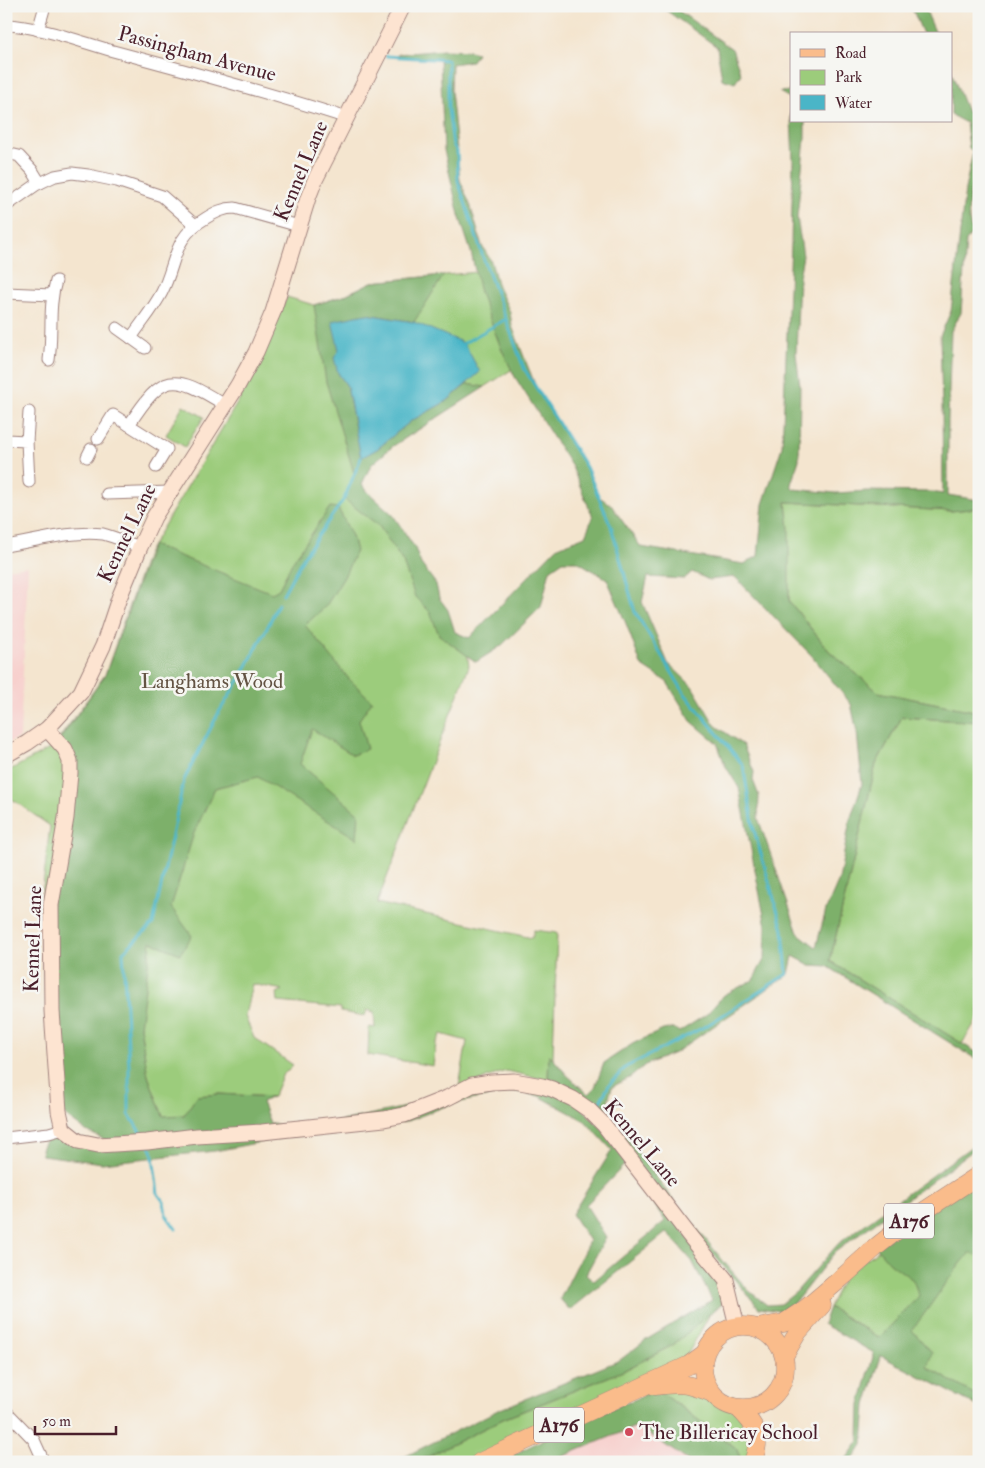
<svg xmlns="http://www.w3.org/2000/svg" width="985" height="1468" font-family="'IM FELL Double Pica',serif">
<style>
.built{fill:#f7d0cd}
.green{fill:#9ccc7b;stroke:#737653}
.forest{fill:#7db06b;stroke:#64684b;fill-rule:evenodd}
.water{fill:#4ab5c7;stroke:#4a6a79}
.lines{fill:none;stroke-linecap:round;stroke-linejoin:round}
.stream{stroke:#4ab5c7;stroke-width:3}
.street-casing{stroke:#9f827d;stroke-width:13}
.secondary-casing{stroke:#9f827d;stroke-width:17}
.primary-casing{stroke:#9f827d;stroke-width:19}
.street{stroke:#fff;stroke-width:11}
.secondary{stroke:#fde4d1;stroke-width:15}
.primary{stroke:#fabc8b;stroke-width:18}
.poi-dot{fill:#d1495b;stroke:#f6f6f2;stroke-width:2}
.labels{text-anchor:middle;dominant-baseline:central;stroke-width:5;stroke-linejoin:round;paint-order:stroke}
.shield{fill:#f6f6f2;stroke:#7e6067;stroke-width:1}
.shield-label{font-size:20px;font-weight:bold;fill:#4a1f2b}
.street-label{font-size:21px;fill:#4a1f2b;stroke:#f6f6f2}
.park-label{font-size:21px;fill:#635343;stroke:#f6f6f2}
.poi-label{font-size:21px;fill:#4a1f2b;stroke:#f6f6f2;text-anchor:start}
</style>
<rect width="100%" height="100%" fill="#f6f6f2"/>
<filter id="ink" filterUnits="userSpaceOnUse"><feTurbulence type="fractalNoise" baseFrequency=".02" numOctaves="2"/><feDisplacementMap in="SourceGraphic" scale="10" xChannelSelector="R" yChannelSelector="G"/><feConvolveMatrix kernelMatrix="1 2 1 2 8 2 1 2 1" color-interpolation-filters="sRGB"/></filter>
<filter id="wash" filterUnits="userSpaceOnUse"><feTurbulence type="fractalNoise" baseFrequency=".0096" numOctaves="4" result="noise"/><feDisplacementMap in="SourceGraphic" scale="20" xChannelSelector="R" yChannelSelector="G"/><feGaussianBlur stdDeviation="1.12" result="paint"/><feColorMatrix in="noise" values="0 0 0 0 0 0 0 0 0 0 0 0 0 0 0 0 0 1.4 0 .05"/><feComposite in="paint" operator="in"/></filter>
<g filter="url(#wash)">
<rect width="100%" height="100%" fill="#f4e5cf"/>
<g class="built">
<polygon points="28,566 20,737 6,744 6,569"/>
<polygon points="637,1401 724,1462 504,1462"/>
</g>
<g class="green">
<polygon points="488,271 522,363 393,446 356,477 421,564 448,634 466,645 469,666 377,903 532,938 534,930 557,933 553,1058 549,1055 548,1080 506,1071 486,1078 458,1092 467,1041 441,1034 436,1044 433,1066 368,1055 369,1027 375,1028 374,1012 367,1010 365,1016 341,1012 341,1008 278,1002 277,993 283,990 252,984 245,1016 254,1038 293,1065 282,1076 273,1097 219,1094 198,1096 184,1115 163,1117 148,1076 140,1027 138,975 40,911 50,826 6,795 6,772 53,747 105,675 147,554 245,390 287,297 314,305 343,296 372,282"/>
<polygon points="183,405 204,417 185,447 166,435"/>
<polygon points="786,502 951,511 979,508 979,712 878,692 829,651 789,601"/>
<polygon points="902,717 979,722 979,1016 962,1044 830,961 876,764"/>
<polygon points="979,1175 979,1397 962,1388 829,1307 845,1275"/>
<polygon points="712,1310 679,1370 680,1383 718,1399 749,1419 753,1462 742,1462 736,1448 658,1390 644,1396 637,1389 480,1462 417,1462 503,1419 623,1371 673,1345"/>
</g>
<g class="forest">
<polygon points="660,6 672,6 732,49 741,74 735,83 722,79 717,47"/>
<polygon points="911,6 924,6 936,34 923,34"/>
<path d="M444,50L470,51L477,53L472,61L452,64L451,90L460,180L471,207L482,246L491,261L498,287L510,312L512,326L526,362L538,392L586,467L598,496L611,505L641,547L744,564L758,556L763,504L782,447L791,244L793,161L790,98L779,92L791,91V121H805V139L797,217L803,256L799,277L796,354L800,386L799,460L791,484L793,489L836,493L867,491L931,492L943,494L942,406L940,336L951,311L965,189L973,152L969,148L966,123L951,115V71L967,112L979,118C979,130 981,145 979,157C974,178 962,210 973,233L966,241L961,313L951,331L948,420V495L979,500V508L951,511L786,502L789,528V601L829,651L878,692L979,712V722L902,717L876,764L830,961L979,1054V1061L827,966L810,965L793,956L789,974L675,1053L645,1065L631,1077L612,1087L605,1112L623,1132L664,1188L724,1262L748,1290L767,1305L781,1304L796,1292L838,1244L979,1141V1146L835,1252L796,1301L779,1311L759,1308L582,1101L548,1080L549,1054L567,1075L588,1094L595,1087L604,1063L634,1043L663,1030L674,1028L679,1032L707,1014L724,995L753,980L765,958L766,926L739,788L725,765L717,743L691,721L667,682L641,665L627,626L607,579L577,561H563L550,570L541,607L501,646L476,662L439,635L430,612L415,597L403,562L379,526L344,499L354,473L326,382L314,305L343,296L372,282L444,275L414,322L366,314L339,350L338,373L347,386L361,457L377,449L411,421L447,401L467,384L485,387L393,446L371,465L362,484L368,492L393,515L415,548L421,564L436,584L439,598L448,610L455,632L469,638L556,548L585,536L593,517L572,467L515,377L501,348L480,293L471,252L459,215L444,150L440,60L397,57L398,54ZM692,572L709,580L735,577L812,656L851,704L857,732L862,784L850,820L839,880L826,910L816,947L798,933L758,818L759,796L753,780L754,772L743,745L715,725L692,686L668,663L642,602L648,577L684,579Z"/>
<polygon points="330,507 338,508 352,536 356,551 344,577 326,606 305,625 349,679 372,701 359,720 367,749 353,755 312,729 300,764 359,814 357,839 258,777 215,788 194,833 171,907 192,936 180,954 151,942 140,1027 148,1076 163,1116 184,1115 197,1096 219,1094 272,1097 262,1102 270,1123 293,1128 327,1124 447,1098 514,1081 573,1099 631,1158 586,1205 606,1237 586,1274 594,1281 665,1221 647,1193 653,1188 730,1297 673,1345 623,1371 503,1419 417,1462 394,1462 498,1410 620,1360 646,1340 712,1300 692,1261 667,1232 570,1310 560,1299 589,1241 572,1214 612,1150 585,1121 539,1096 514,1091 451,1104 405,1122 292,1136 215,1151 102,1163 42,1155 41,1149 49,1133 114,1144 86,1131 59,1111 51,905 70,773 58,742 105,675 152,545 272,593 279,589 293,561"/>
<path d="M979,1175V1256L970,1253C948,1277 932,1305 912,1330L932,1353L927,1367L979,1397V1407L881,1356L866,1405L863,1445L851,1462H844L859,1441L860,1404L874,1353L823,1324L829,1307L879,1338L919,1296L913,1280L890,1263L876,1247Z"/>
<polygon points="658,1390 736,1448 742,1462 690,1462 637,1426 549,1462 498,1462 581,1421"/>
</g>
<polygon class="water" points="366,314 414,322 464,343 480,372 447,401 411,421 377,449 361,458 347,386 338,373 334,358 339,350 332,321"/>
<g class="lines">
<g class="stream">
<polyline points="386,56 448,60 448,109 453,145 457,151 458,181 484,260 522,363 525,370 586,467 611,526 635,612 685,694 743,765 754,830 783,930 787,974 706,1026 626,1067 609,1085 596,1109"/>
<polyline points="464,343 506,319"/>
<polyline points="283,594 304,556 344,499 361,458"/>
<polyline points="143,1137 129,1114 129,1066 123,952 153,924 184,780 219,712 241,677 267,628 278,604"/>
<polyline points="149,1146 152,1149 158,1194 164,1202 166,1215 176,1229"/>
</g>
</g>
</g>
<g filter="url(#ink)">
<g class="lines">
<defs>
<g id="street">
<path d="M6,25C39,26 81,42 113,51C192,72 270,93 347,118"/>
<polyline points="38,30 45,6"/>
<polyline points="6,153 19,156 32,170 40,183"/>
<polyline points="6,206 36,185 55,176 72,173 88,175 117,181 162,196 194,224"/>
<polyline points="6,293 52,295"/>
<polyline points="117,328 145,348"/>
<path d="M131,338C141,323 154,308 162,292C177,262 172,238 206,218C216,212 224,208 235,208L299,226"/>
<path d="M49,360C53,333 48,307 56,281"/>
<polyline points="129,425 167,449 156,467"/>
<path d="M98,439L113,415L129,425C163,373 172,372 225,405"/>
<polyline points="6,440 27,441 29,482"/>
<polyline points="27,441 29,412"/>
<polyline points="87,457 91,449"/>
<polyline points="107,494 170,492"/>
<path d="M6,546C36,541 73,530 103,534C115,537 128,543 140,547"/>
<polyline points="6,1138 49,1133 63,1129"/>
<polyline points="6,1411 34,1440 44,1462"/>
</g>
<g id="secondary">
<polyline points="403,6 315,180 308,198 273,312 256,352 238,385 154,517 140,547 119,598 103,646 81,692 47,729 65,749 70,761 70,773 66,818 51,905 52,1011 59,1111 63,1129 78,1141 98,1145 147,1142 197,1136 262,1132 384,1119 404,1115 447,1098 472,1085 491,1082 514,1081 542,1086 552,1089 573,1099 589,1110 604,1125 692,1239 726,1280 737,1326"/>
<polyline points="6,755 27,743 47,729"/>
</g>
<g id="primary">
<circle cx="744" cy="1367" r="41"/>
<polyline points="757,1328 784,1323 805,1309 845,1275 876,1247 909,1221 979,1175"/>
<polyline points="784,1356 798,1332 822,1305"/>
<path d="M655,1386C681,1383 687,1383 712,1393"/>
<path d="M738,1408C757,1426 762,1436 753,1462"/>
<polyline points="480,1462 689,1365 704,1354"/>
</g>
</defs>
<use href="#street" class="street-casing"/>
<use href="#secondary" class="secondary-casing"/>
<use href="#primary" class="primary-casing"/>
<use href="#street" class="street"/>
<use href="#secondary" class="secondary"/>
<use href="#primary" class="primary"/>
</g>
</g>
<circle class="poi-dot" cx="629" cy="1432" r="5"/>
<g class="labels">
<g class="shield">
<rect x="884" y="1203.5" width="50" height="35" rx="4"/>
<rect x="534" y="1407.5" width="50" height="35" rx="4"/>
</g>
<g class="shield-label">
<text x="909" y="1221">A176</text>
<text x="559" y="1425">A176</text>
</g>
<g class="street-label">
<text transform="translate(197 54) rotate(15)">Passingham Avenue</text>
<text transform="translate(301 171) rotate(-67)">Kennel Lane</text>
<text transform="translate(127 533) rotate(-64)">Kennel Lane</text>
<text transform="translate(33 939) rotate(-88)">Kennel Lane</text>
<text transform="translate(642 1143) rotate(50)">Kennel Lane</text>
</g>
<g class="park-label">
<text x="212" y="681">Langhams Wood</text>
</g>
<g class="poi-label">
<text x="639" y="1432">The Billericay School</text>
</g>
</g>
<rect width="985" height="1468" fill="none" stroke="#f6f6f2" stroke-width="25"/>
<rect x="790" y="32" width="162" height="90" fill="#f6f6f2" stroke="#b1a0a2"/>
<rect x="800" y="49" width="25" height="8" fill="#fabc8b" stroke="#b1a0a2"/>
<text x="835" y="58" font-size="15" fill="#4a1f2b">Road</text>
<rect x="800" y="70" width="25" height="15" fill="#9ccc7b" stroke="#b1a0a2"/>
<text x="835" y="82" font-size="15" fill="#4a1f2b">Park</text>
<rect x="800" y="95" width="25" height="15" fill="#4ab5c7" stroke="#b1a0a2"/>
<text x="835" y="108" font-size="15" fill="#4a1f2b">Water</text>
<path d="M35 1426v8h81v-8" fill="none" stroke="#4a1f2b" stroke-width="2.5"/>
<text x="42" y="1426" font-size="15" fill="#4a1f2b" stroke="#f6f6f2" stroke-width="4" paint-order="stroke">50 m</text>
</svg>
